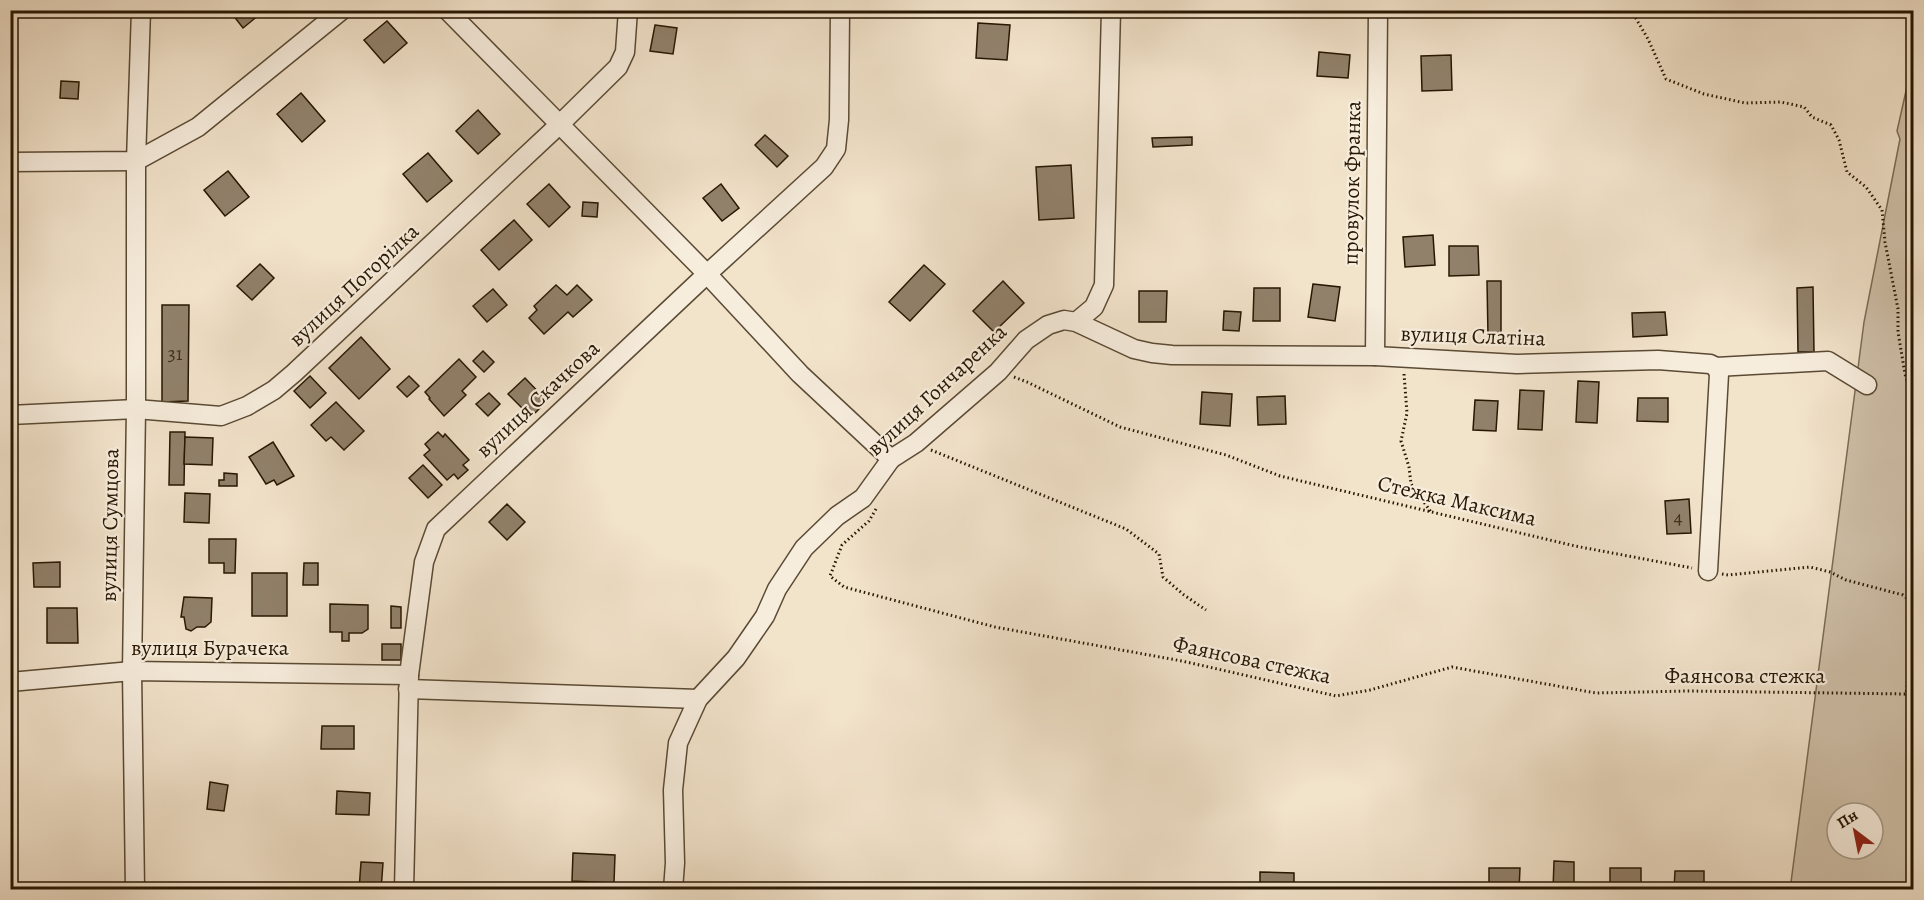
<svg xmlns="http://www.w3.org/2000/svg" width="1924" height="900" font-family="Alegreya,serif">
<style>
.green{fill:#cfc0a9;stroke:#7b6c56;stroke-width:1.5;fill-rule:evenodd}
.building{fill:#91816b;stroke:#271702;stroke-width:1.5}
.lines{fill:none;stroke-linecap:round;stroke-linejoin:round}
.minor-casing{stroke:#5a4a34;stroke-width:21}
.path{stroke:#271702;stroke-width:3;stroke-dasharray:1.5 3;stroke-linecap:butt}
.minor{stroke:#f7eddd;stroke-width:18}
.labels{text-anchor:middle;dominant-baseline:central;stroke-width:4.5;stroke-linejoin:round;paint-order:stroke}
.number-label{font-size:20px;fill:#42321c}
.street-label{font-size:22px;fill:#271702;stroke:#f7eddd}
</style>
<rect width="100%" height="100%" fill="#f2e3cb"/>
<filter id="stains"><feTurbulence type="fractalNoise" baseFrequency=".00333" numOctaves="4"/><feColorMatrix values="0 0 0 0 .2 0 0 0 0 .09 0 0 0 0 .02 0 0 0 .5 -.17"/></filter>
<radialGradient id="worn" r=".72"><stop offset=".6" stop-color="#630" stop-opacity="0"/><stop offset="1" stop-color="#630" stop-opacity=".3"/></radialGradient>
<path class="green" d="M1913,60V889L1790,890L1864,322L1900,139L1897,131ZM1837,813H1873V849H1837Z"/>
<g class="building">
<polygon points="229,10 265,10 243,28"/>
<polygon points="387,21 407,43 384,63 364,40"/>
<polygon points="978,23 1010,25 1007,60 976,58"/>
<polygon points="655,25 677,28 673,54 650,51"/>
<polygon points="1319,52 1350,55 1348,78 1317,76"/>
<polygon points="1451,55 1452,90 1422,91 1421,56"/>
<polygon points="61,81 79,82 78,99 60,98"/>
<polygon points="301,93 325,121 302,142 277,114"/>
<polygon points="478,110 500,134 478,154 456,131"/>
<polygon points="765,135 788,156 777,167 755,145"/>
<polygon points="1192,137 1192,145 1153,147 1152,138"/>
<polygon points="428,153 452,181 427,202 403,174"/>
<polygon points="1071,165 1074,218 1039,220 1036,167"/>
<polygon points="228,171 249,197 225,216 204,190"/>
<polygon points="549,184 570,207 549,227 527,204"/>
<polygon points="721,184 739,208 722,221 703,198"/>
<polygon points="583,202 598,203 597,217 582,216"/>
<polygon points="514,220 532,240 499,270 481,250"/>
<polygon points="1433,235 1435,265 1405,267 1403,237"/>
<polygon points="1449,246 1478,246 1479,275 1449,276"/>
<polygon points="260,264 274,278 252,300 237,286"/>
<polygon points="924,265 945,284 910,321 889,302"/>
<polygon points="1003,281 1024,303 994,332 973,311"/>
<polygon points="1487,281 1501,281 1501,336 1488,336"/>
<polygon points="1313,284 1340,287 1335,321 1308,317"/>
<polygon points="556,285 567,295 577,285 592,300 573,317 568,312 544,334 529,318 537,310 534,306"/>
<polygon points="1813,287 1814,352 1798,352 1797,288"/>
<polygon points="1254,288 1280,288 1280,321 1253,321"/>
<polygon points="493,289 507,305 487,322 473,306"/>
<polygon points="1139,291 1167,291 1166,322 1139,322"/>
<polygon points="162,305 189,305 188,401 162,402"/>
<polygon points="1224,311 1241,312 1239,331 1223,330"/>
<polygon points="1665,312 1667,335 1633,337 1632,313"/>
<polygon points="361,337 390,369 359,399 329,368"/>
<polygon points="483,351 494,362 484,372 473,361"/>
<polygon points="459,359 476,377 462,391 466,395 444,416 429,399 430,398 425,392"/>
<polygon points="310,376 326,393 310,408 294,391"/>
<polygon points="409,376 419,386 407,397 397,387"/>
<polygon points="525,378 547,401 531,417 508,394"/>
<polygon points="1578,381 1599,382 1597,423 1576,422"/>
<polygon points="1520,390 1544,391 1542,430 1518,429"/>
<polygon points="1202,392 1232,394 1230,426 1200,424"/>
<polygon points="489,393 500,404 488,416 476,404"/>
<polygon points="1285,396 1286,424 1258,425 1257,397"/>
<polygon points="1638,398 1668,398 1668,422 1637,421"/>
<polygon points="1475,400 1498,401 1496,431 1473,430"/>
<polygon points="336,402 364,431 344,450 331,437 326,441 311,425"/>
<polygon points="170,432 185,432 184,485 169,485"/>
<polygon points="438,432 443,437 445,434 469,460 463,465 468,470 458,479 454,474 447,480 424,455 430,450 425,444"/>
<polygon points="185,437 213,438 212,465 184,464"/>
<polygon points="273,442 294,476 277,485 274,480 266,484 249,457"/>
<polygon points="423,465 442,485 428,498 409,478"/>
<polygon points="224,473 237,474 237,486 219,486 219,480 224,480"/>
<polygon points="185,493 210,494 209,523 184,522"/>
<polygon points="1689,499 1691,533 1667,534 1665,501"/>
<polygon points="507,504 525,522 507,540 489,522"/>
<polygon points="209,539 236,539 235,573 224,573 224,563 209,563"/>
<polygon points="60,562 60,587 34,587 33,563"/>
<polygon points="304,563 318,563 318,585 303,585"/>
<rect x="252" y="573" width="35" height="43"/>
<polygon points="184,597 212,598 211,622 205,627 197,627 191,631 186,629 184,617 181,617"/>
<polygon points="330,604 368,605 368,629 362,633 349,633 349,641 342,641 342,632 330,632"/>
<polygon points="391,606 401,607 401,628 391,628"/>
<polygon points="47,608 77,608 78,643 47,643"/>
<rect x="382" y="644" width="19" height="16"/>
<polygon points="322,726 354,726 354,749 321,749"/>
<polygon points="210,782 228,785 224,811 207,809"/>
<polygon points="337,791 370,793 369,815 336,814"/>
<polygon points="573,853 615,855 614,883 572,881"/>
<polygon points="1554,861 1574,862 1574,890 1553,890"/>
<polygon points="361,862 383,863 381,890 359,890"/>
<polygon points="1489,868 1520,868 1519,890 1489,890"/>
<rect x="1610" y="868" width="31" height="22"/>
<polygon points="1675,871 1704,871 1704,889 1674,889"/>
<polygon points="1260,872 1294,873 1294,890 1260,890"/>
</g>
<g class="lines">
<defs>
<g id="minor">
<polyline points="447,10 707,274 800,374 891,459"/>
<polyline points="10,162 136,161 198,127 342,10"/>
<polyline points="1076,322 1094,307 1104,285 1111,10"/>
<polyline points="1375,356 1378,10"/>
<polyline points="10,415 136,409 221,416 247,406 274,390 294,373 560,124 618,67 625,52 628,10"/>
<polyline points="1708,571 1719,374 1716,367"/>
<polyline points="10,682 132,671 409,675"/>
<polyline points="408,689 698,699"/>
<polyline points="135,890 132,671 136,409 136,161 141,10"/>
<polyline points="404,890 409,675 424,562 436,529 707,274 824,167 836,149 839,120 840,10"/>
<polyline points="673,890 675,863 673,790 678,743 698,699 736,658 765,616 777,589 804,548 837,516 863,498 891,459 916,443 998,372 1026,340 1048,325 1064,320 1076,322 1134,349 1152,353 1172,355 1375,356 1517,364 1658,360 1710,364 1716,367 1828,361 1867,385"/>
</g>
</defs>
<use href="#minor" class="minor-casing"/>
<g class="path">
<polyline points="1631,10 1648,39 1666,79 1704,94 1745,103 1781,102 1804,107 1812,117 1831,125 1839,140 1847,172 1866,187 1882,210 1885,242 1898,309 1898,332 1905,374 1914,402"/>
<polyline points="1404,374 1407,413 1401,441 1409,467 1411,484 1431,512"/>
<polyline points="1014,377 1027,382 1120,427 1226,455 1280,476 1575,546 1692,568"/>
<polyline points="931,450 1126,529 1159,554 1163,577 1184,595 1206,610"/>
<polyline points="876,509 869,521 842,545 830,576 844,587 995,627 1182,661 1336,696 1370,690 1452,667 1596,693 1688,691 1906,694"/>
<polyline points="1722,574 1728,575 1810,567 1830,572 1846,580 1903,595 1910,601 1914,611"/>
<polyline points="1914,623 1906,694 1914,704"/>
</g>
<use href="#minor" class="minor"/>
</g>
<g class="labels">
<g class="number-label">
<text x="175" y="353">31</text>
<text x="1678" y="517">4</text>
</g>
<g class="street-label">
<text transform="translate(1352 183) rotate(-89)">провулок Франка</text>
<text transform="translate(354 285) rotate(-43)">вулиця Погорілка</text>
<text transform="translate(1473 336) rotate(2)">вулиця Слатіна</text>
<text transform="translate(937 390) rotate(-43)">вулиця Гончаренка</text>
<text transform="translate(538 399) rotate(-43)">вулиця Скачкова</text>
<text transform="translate(1457 501) rotate(13)">Стежка Максима</text>
<text transform="translate(110 525) rotate(-89)">вулиця Сумцова</text>
<text x="210" y="648">вулиця Бурачека</text>
<text transform="translate(1252 660) rotate(12)">Фаянсова стежка</text>
<text x="1745" y="676">Фаянсова стежка</text>
</g>
</g>
<rect width="1924" height="900" fill="none" stroke="#f2e3cb" stroke-width="36"/>
<rect x="12" y="12" width="1900" height="876" fill="none" stroke="#271702" stroke-width="3"/>
<rect x="18" y="18" width="1888" height="864" fill="none" stroke="#271702" stroke-width="1.5"/>
<g transform="translate(1855 831) rotate(328)"><circle r="28" fill="#f7eddd" stroke="#a49785" stroke-width="1.5"/>
<path d="M0-4.5L10 22L0 15L-10 22Z" fill="#8f2418"/>
<text y="-9" font-size="16" font-weight="bold" text-anchor="middle" fill="#271702">Пн</text>
</g>
<rect width="100%" height="100%" filter="url(#stains)"/>
<rect width="100%" height="100%" fill="url(#worn)"/>
</svg>
